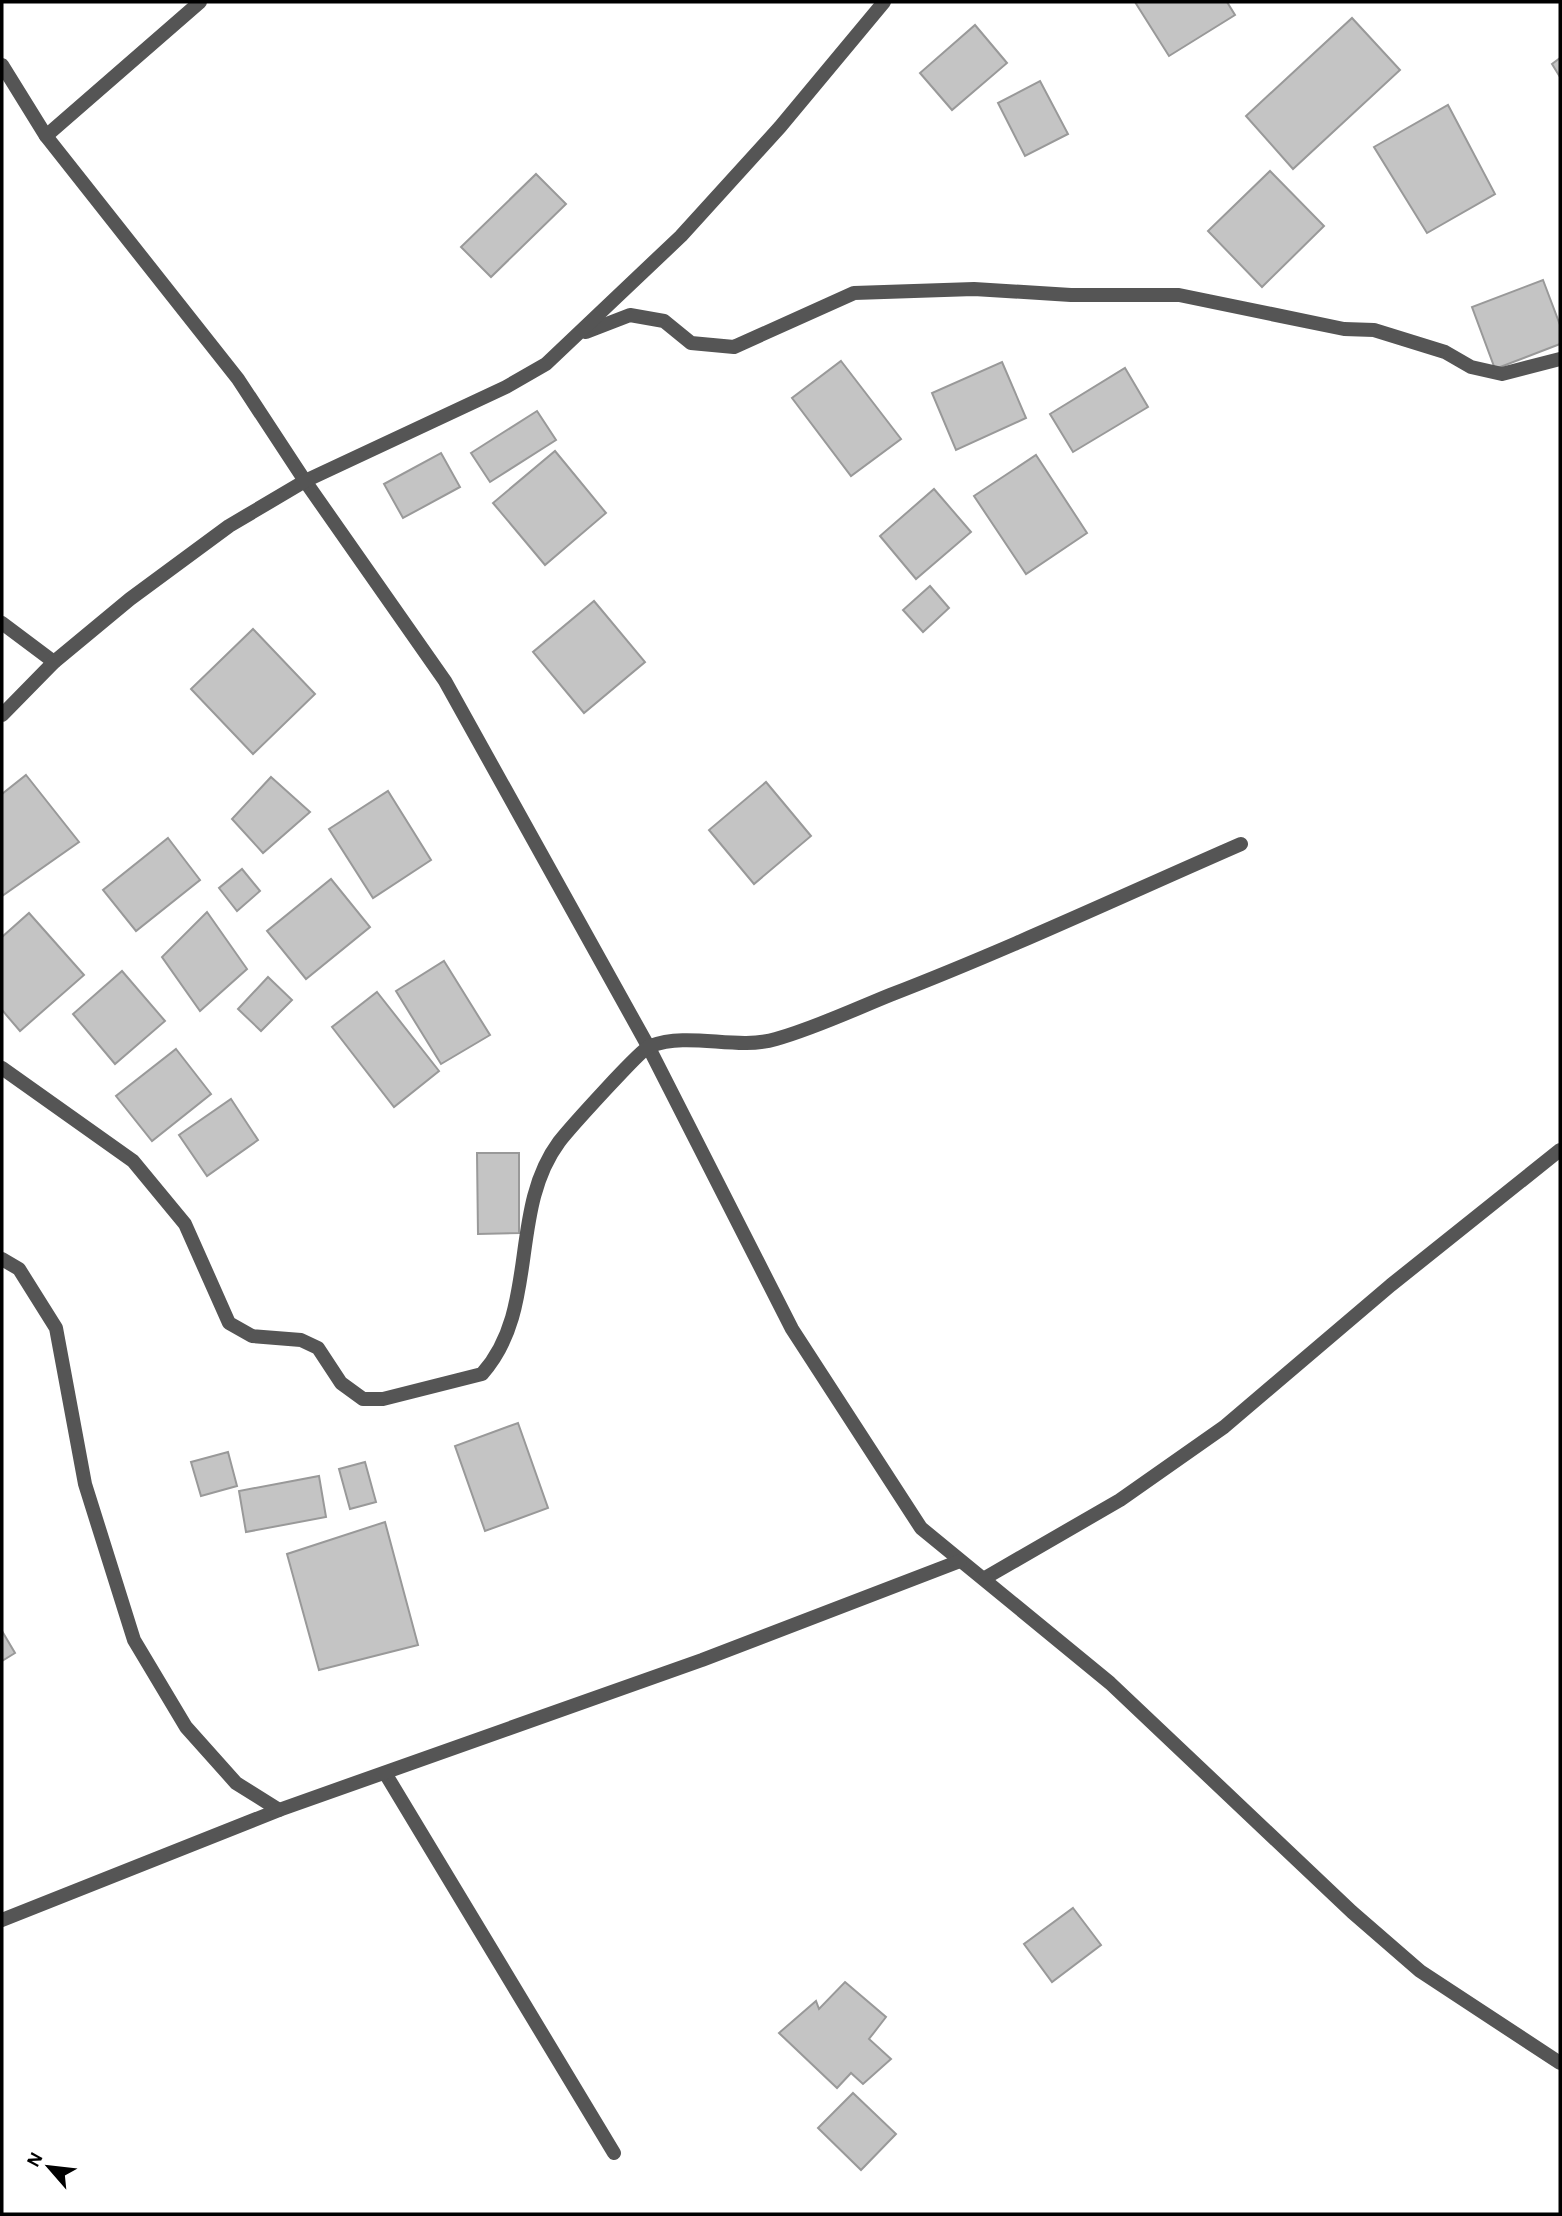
<svg xmlns="http://www.w3.org/2000/svg" width="1562" height="2216" font-family="'Alegreya Sans',sans-serif">
<style>
.building{fill:#c4c4c4;stroke:#999;stroke-width:2}
.lines{fill:none;stroke-linecap:round;stroke-linejoin:round}
.service{stroke:#555;stroke-width:14}
.minor{stroke:#555;stroke-width:14}
</style>
<rect width="100%" height="100%" fill="#fff"/>
<g class="building">
<polygon points="1135,2 1227,2 1235,15 1169,56"/>
<polygon points="1352,18 1400,70 1293,169 1246,116"/>
<polygon points="975,25 1007,63 952,110 920,73"/>
<polygon points="1560,58 1560,77 1552,64"/>
<polygon points="1040,81 1068,134 1025,156 998,103"/>
<polygon points="1448,105 1495,194 1427,233 1374,147"/>
<polygon points="1270,171 1324,226 1262,287 1208,231"/>
<polygon points="536,174 566,204 491,277 461,247"/>
<polygon points="1543,280 1560,325 1560,344 1495,369 1472,307"/>
<polygon points="841,361 901,439 851,476 792,398"/>
<polygon points="1002,362 1026,418 956,450 932,393"/>
<polygon points="1125,368 1148,407 1073,452 1050,414"/>
<polygon points="537,411 556,440 490,482 471,453"/>
<polygon points="555,451 606,513 545,565 493,503"/>
<polygon points="441,453 460,487 403,518 384,484"/>
<polygon points="1036,455 1087,533 1026,574 974,496"/>
<polygon points="934,489 971,532 916,579 880,536"/>
<polygon points="930,586 949,608 923,632 903,610"/>
<polygon points="594,601 645,662 584,713 533,652"/>
<polygon points="253,629 315,694 253,754 191,689"/>
<polygon points="26,775 79,842 2,896 2,794"/>
<polygon points="271,777 310,812 263,853 232,819"/>
<polygon points="766,782 811,836 754,884 709,830"/>
<polygon points="388,791 431,860 373,898 329,829"/>
<polygon points="168,838 200,880 136,931 103,890"/>
<polygon points="242,869 260,891 237,911 219,888"/>
<polygon points="331,879 370,927 306,979 267,931"/>
<polygon points="207,912 247,969 200,1011 162,957"/>
<polygon points="29,913 84,975 20,1031 2,1010 2,937"/>
<polygon points="444,961 490,1035 441,1064 396,991"/>
<polygon points="122,971 165,1021 115,1064 73,1014"/>
<polygon points="268,977 292,1000 261,1031 238,1009"/>
<polygon points="377,992 439,1071 394,1107 332,1027"/>
<polygon points="176,1049 211,1094 152,1141 116,1096"/>
<polygon points="231,1099 258,1140 207,1176 179,1135"/>
<polygon points="477,1153 519,1153 519,1233 478,1234"/>
<polygon points="518,1423 548,1508 485,1531 455,1446"/>
<polygon points="228,1452 237,1486 201,1496 191,1462"/>
<polygon points="365,1462 376,1502 350,1509 339,1469"/>
<polygon points="319,1476 326,1517 246,1532 239,1491"/>
<polygon points="385,1522 418,1645 319,1670 287,1554"/>
<polygon points="2,1631 15,1653 2,1661"/>
<polygon points="1073,1908 1101,1945 1052,1982 1024,1944"/>
<polygon points="845,1982 886,2017 869,2039 891,2059 863,2084 851,2073 837,2088 779,2033 816,2001 819,2009"/>
<polygon points="853,2093 896,2134 861,2170 818,2128"/>
</g>
<g class="lines">
<polyline class="service" points="385,1773 614,2153"/>
<g class="minor">
<polyline points="2,65 46,136 238,379 305,481 445,681 648,1046 792,1329 921,1528 1110,1683 1352,1912 1420,1971 1560,2063"/>
<polyline points="46,136 200,2"/>
<polyline points="586,332 630,315 664,321 691,343 734,347 854,293 974,289 1071,295 1179,295 1344,329 1374,330 1445,352 1471,367 1502,374 1560,359"/>
<polyline points="2,623 54,662"/>
<polyline points="2,715 54,662 130,599 229,526 305,481 506,387 546,364 681,236 780,127 884,2"/>
<path d="M2,1068L133,1161L185,1224L229,1323L252,1336L301,1340L318,1348L341,1383L363,1399H383L482,1374C540,1309 508,1211 559,1142C569,1129 641,1049 650,1046C691,1031 735,1051 776,1039C815,1028 853,1010 890,995C1009,949 1124,895 1241,844"/>
<polyline points="2,1259 19,1269 56,1328 85,1484 134,1640 186,1727 236,1783 279,1810"/>
<polyline points="985,1578 1120,1500 1224,1427 1391,1285 1560,1150"/>
<polyline points="2,1920 279,1810 702,1660 960,1561"/>
</g>
</g>
<rect width="1562" height="2216" fill="none" stroke="#000000" stroke-width="7"/>
<g transform="translate(49 2167) rotate(298)" stroke="#ffffff" stroke-width="5" paint-order="stroke">
<path d="M0-5L12 26L0 18L-12 26Z" fill="#000000"/>
<text y="-10" font-size="19" font-weight="bold" text-anchor="middle" fill="#000000">N</text>
</g>
</svg>
